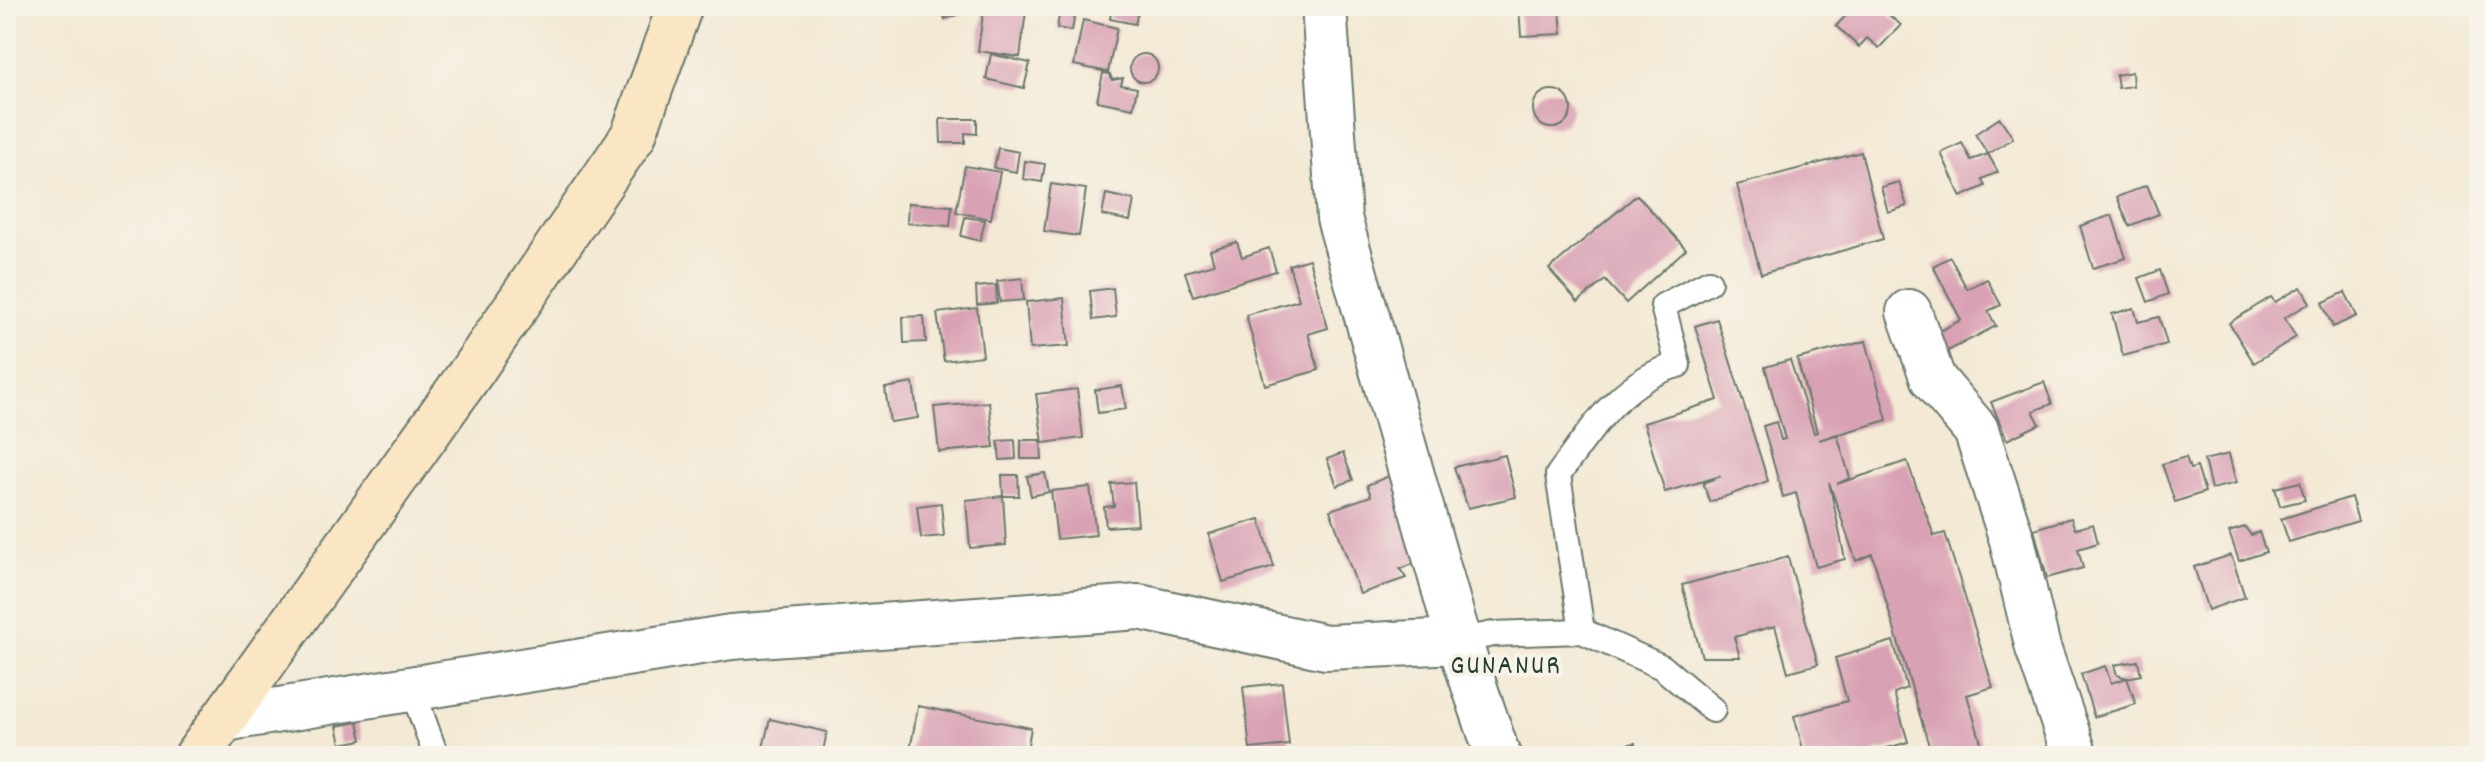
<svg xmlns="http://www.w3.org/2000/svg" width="2485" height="762" font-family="Dekko,sans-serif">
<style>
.building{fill:#d9a1b4}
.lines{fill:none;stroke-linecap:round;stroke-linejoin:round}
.lane-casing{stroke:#69796c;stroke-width:28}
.street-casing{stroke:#69796c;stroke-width:48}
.secondary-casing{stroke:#69796c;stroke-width:48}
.lane{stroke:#fff;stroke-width:24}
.street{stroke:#fff;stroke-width:44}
.secondary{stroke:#fbe6c4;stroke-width:44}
.labels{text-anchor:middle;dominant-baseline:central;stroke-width:8;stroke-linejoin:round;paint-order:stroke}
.quarter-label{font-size:28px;letter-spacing:2px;fill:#1f3d34;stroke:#f7f3e8}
</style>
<rect width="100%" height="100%" fill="#f7f3e8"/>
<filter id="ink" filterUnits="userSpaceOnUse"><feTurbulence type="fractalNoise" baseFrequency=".0125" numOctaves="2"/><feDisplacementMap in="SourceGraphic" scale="16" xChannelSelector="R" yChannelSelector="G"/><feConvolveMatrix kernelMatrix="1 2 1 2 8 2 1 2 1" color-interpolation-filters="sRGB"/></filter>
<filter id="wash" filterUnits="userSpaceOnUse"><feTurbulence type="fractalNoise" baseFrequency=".006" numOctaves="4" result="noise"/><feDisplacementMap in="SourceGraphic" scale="32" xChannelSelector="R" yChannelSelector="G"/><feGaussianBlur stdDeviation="1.8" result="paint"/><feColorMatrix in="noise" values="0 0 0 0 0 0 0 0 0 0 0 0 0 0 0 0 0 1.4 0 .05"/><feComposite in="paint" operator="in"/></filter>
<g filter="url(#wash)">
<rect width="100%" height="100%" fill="#f3e9d4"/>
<g id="blocks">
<g class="building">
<polygon points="941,6 982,6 982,7 945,19"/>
<polygon points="984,6 1026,11 1020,57 978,51"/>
<polygon points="1112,6 1139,6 1135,24 1110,19"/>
<polygon points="1519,6 1582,6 1582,8 1560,10 1562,34 1521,36"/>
<polygon points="1855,6 1889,6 1884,11 1901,25 1879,48 1867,38 1859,47 1836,26"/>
<polygon points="1060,10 1075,13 1072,31 1057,28"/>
<polygon points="1083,20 1117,28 1108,72 1074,65"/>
<polygon points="991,54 1030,63 1024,88 986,79"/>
<circle cx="1144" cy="68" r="14"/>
<polygon points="2132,72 2133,86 2118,88 2116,75"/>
<polygon points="1103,73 1110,74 1112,80 1123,78 1121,85 1137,88 1133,108 1097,101"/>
<circle cx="1552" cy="109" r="19"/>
<polygon points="2000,118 2013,138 1988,154 1975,134"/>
<polygon points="940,119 977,119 977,134 965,133 965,143 941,143"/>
<polygon points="1962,143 1971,160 1988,154 1998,172 1982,179 1985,186 1961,197 1941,153"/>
<polygon points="998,148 1019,152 1016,172 994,168"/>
<polygon points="1861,152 1883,239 1761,274 1737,185"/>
<polygon points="1025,161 1045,164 1042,182 1023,179"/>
<polygon points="965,166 1000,172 991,219 956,212"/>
<polygon points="1899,182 1907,206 1888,212 1881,187"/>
<polygon points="1051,184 1086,189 1079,236 1044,231"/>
<polygon points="2147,185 2159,214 2129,226 2117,197"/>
<polygon points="1106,194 1134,200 1130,221 1102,215"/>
<polygon points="1637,195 1686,249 1626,303 1605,280 1578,302 1549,269"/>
<polygon points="908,203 952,206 950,226 907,223"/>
<polygon points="2112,215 2126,258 2093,268 2080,226"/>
<polygon points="965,217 985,220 980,241 961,236"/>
<polygon points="1237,242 1242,257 1269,248 1276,271 1193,296 1185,272 1214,264 1210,250"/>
<polygon points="1950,257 1967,289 1987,279 2001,305 1988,311 1996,326 1946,352 1936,333 1961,320 1933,266"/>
<polygon points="1309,259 1328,328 1308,334 1319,370 1265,385 1246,315 1299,300 1289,265"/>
<polygon points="2160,270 2168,294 2148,302 2139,278"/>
<polygon points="1022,278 1024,300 1000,302 997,281"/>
<polygon points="996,285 997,303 977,305 976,287"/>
<polygon points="2301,287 2310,303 2284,318 2296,337 2254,363 2229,323 2271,297 2275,302"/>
<polygon points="1113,288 1116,317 1093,320 1090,291"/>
<polygon points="2345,292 2357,316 2333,327 2322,303"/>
<polygon points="1064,298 1069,346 1030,349 1026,302"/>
<polygon points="977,308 983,356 944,361 937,313"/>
<polygon points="2134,308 2138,322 2159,317 2167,344 2123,356 2112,314"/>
<polygon points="924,316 926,342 904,343 903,317"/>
<polygon points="1717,319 1768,481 1710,502 1703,483 1721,476 1665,492 1644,423 1718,400 1695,326"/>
<polygon points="1866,341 1887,420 1819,440 1837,434 1850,478 1837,484 1907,461 1934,536 1945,533 1993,687 1967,695 1985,756 1932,756 1872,554 1856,561 1829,482 1845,559 1816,567 1796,493 1783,497 1763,426 1776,422 1781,440 1785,439 1765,367 1790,360 1814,433 1817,432 1797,359"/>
<polygon points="2044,382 2052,404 2033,411 2040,424 2007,440 1991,402"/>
<polygon points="913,383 918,418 890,422 885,388"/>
<polygon points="1122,386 1126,409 1098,413 1095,390"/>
<polygon points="1077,389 1083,438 1043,443 1036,394"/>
<polygon points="989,402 994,447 939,452 934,407"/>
<polygon points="1015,440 1016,459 1000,460 998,441"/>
<polygon points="1021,440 1041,440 1042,459 1021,459"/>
<polygon points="1343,453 1353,480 1337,486 1327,459"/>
<polygon points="2229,454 2236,483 2211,489 2204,460"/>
<polygon points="1505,455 1516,497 1468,508 1454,467"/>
<polygon points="2186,457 2190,469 2197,467 2205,492 2175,502 2162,464"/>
<polygon points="1045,473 1049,492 1031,496 1027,476"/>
<polygon points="1394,474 1426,559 1400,569 1406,578 1360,594 1330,510 1371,496 1367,485"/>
<polygon points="1002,475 1018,475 1019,496 1003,496"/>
<polygon points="1134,482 1138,525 1106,527 1104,507 1114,506 1111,484"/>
<polygon points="2300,482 2305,500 2280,506 2275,488"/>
<polygon points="1090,487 1096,535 1057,539 1051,491"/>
<polygon points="1003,496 1006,545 970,548 966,500"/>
<polygon points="2351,497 2358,521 2289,542 2281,519"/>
<polygon points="941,503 944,536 921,538 917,506"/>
<polygon points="2071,518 2075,529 2093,524 2098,543 2078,549 2083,568 2047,578 2034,529"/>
<polygon points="1260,519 1274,567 1223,582 1209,534"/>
<polygon points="2245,527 2251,535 2259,532 2266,552 2239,561 2229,532"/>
<polygon points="2231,555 2245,597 2208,610 2194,567"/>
<polygon points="1788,557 1818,664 1788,672 1775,626 1734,637 1740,657 1702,657 1682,585"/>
<polygon points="1893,641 1907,688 1894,693 1908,742 1874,752 1875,756 1805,756 1794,716 1847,701 1835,658"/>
<polygon points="2138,661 2141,675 2127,678 2136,704 2094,717 2081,674 2105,666 2111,683 2127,678 2117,675 2114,665"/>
<polygon points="1282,683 1289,745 1250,749 1243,687"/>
<polygon points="918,706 1031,728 1026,756 909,756"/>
<polygon points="770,719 827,732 822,756 761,756"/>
<polygon points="358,722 362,740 341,744 337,726"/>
<polygon points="1635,743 1637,756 1576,756 1576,755"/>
</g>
</g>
</g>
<g filter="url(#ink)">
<use href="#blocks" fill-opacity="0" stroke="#69796c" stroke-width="2"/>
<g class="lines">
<defs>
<g id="lane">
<path d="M1582,631L1558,475C1590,431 1622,379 1678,365L1663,306L1709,282"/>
<polyline points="1459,641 1493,634 1582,631 1662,667 1713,710"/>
<polyline points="412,688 436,756"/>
</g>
<g id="street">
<polyline points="1324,6 1339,218 1459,641 1498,756"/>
<polyline points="1909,312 1933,379 1976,430 2012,540 2038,648 2075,756"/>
<polyline points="224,719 731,637 1139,607 1326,647 1459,641"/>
</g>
<polyline id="secondary" points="197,756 472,371 633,136 680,6"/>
</defs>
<use href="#lane" class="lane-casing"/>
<use href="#street" class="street-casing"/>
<use href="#secondary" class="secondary-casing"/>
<use href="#lane" class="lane"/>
<use href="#street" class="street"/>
<use href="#secondary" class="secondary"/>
</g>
</g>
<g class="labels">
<g class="quarter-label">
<text x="1506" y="668">GUNANUR</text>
</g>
</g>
<rect width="2485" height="762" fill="none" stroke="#f7f3e8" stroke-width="32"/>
</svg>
